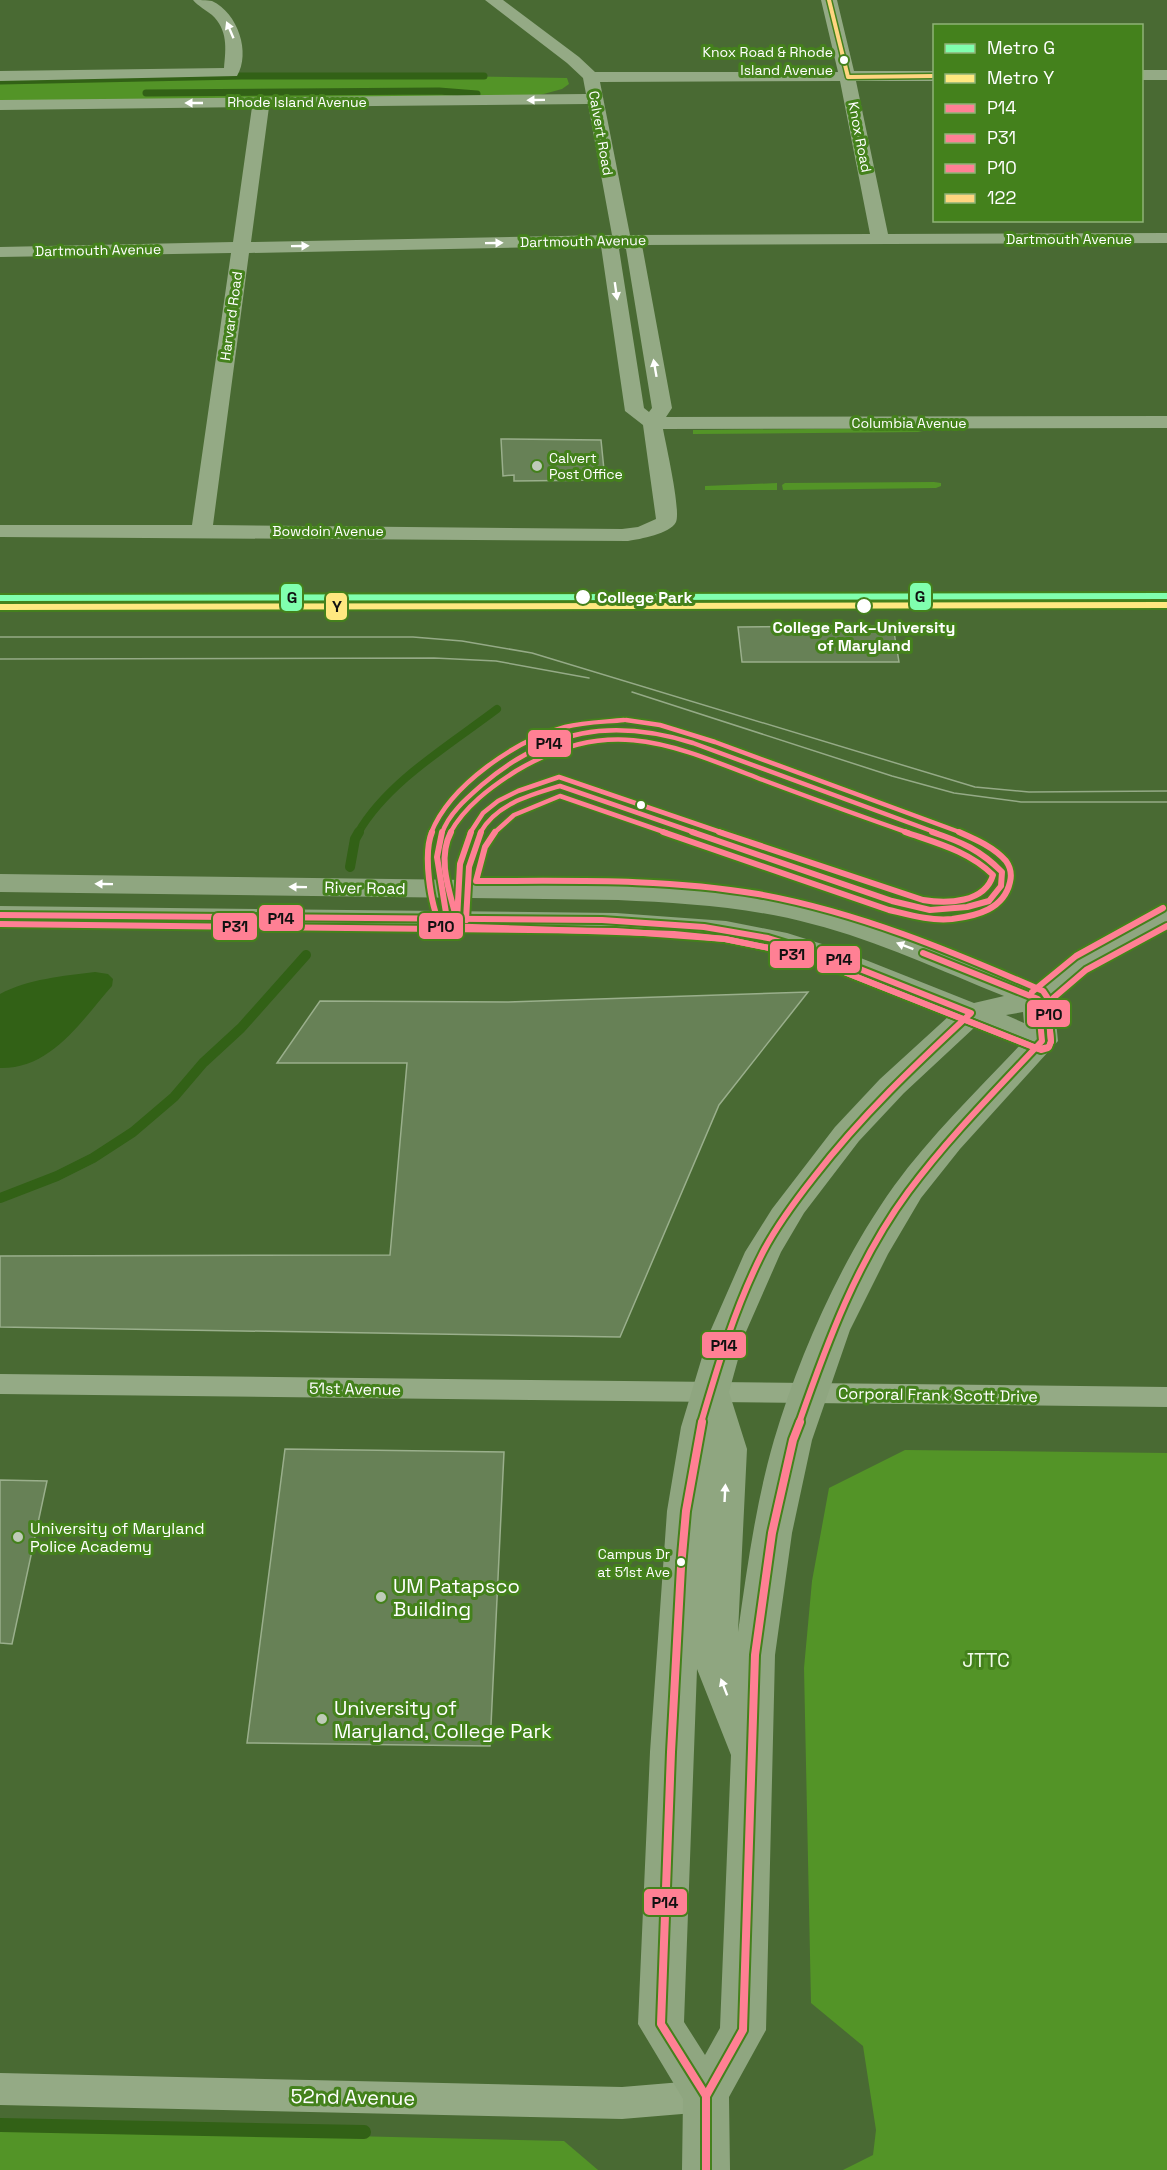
<svg xmlns="http://www.w3.org/2000/svg" width="1167" height="2170" font-family="'Space Grotesk',sans-serif">
<style>
.green{fill:#539427}
.water{fill:#326116}
.lines{fill:none;stroke-linecap:round;stroke-linejoin:round}
.stream-far3{stroke:#326116;stroke-width:7}
.stream-far2{stroke:#326116;stroke-width:8}
.stream-far1{stroke:#326116;stroke-width:10}
.stream{stroke:#326116;stroke-width:14}
.building{fill:#678156;stroke:#9aaf8c;stroke-width:1.5}
.street{fill:#94aa85;fill-rule:evenodd}
.secondary{fill:#8fa680;fill-rule:evenodd}
.tram{stroke:#95aa87;stroke-width:1.5}
.bus-1-far2-casing{stroke:#44811c;stroke-width:8}
.bus-1-far1-casing{stroke:#44811c;stroke-width:10}
.bus-1-casing{stroke:#44811c;stroke-width:12}
.bus-2-far1-casing{stroke:#44811c;stroke-width:8}
.bus-2-casing{stroke:#44811c;stroke-width:10}
.bus-3-far1-casing{stroke:#44811c;stroke-width:8}
.bus-3-casing{stroke:#44811c;stroke-width:10}
.bus-4-casing{stroke:#44811c;stroke-width:7}
.bus-1-far2{stroke:#ff8094;stroke-width:4.5}
.bus-1-far1{stroke:#ff8094;stroke-width:6}
.bus-1{stroke:#ff8094;stroke-width:8}
.bus-2-far1{stroke:#ff8094;stroke-width:4.5}
.bus-2{stroke:#ff8094;stroke-width:6}
.bus-3-far1{stroke:#ff8094;stroke-width:4.5}
.bus-3{stroke:#ff8094;stroke-width:6}
.bus-4{stroke:#ffd580;stroke-width:4}
.metro-1-casing{stroke:#44811c;stroke-width:10}
.metro-2-casing{stroke:#44811c;stroke-width:10}
.metro-1{stroke:#80ffae;stroke-width:6}
.metro-2{stroke:#ffe880;stroke-width:6}
.oneway{fill:#fff}
.bus-dot{fill:#fff;stroke:#44811c;stroke-width:2}
.poi-dot{fill:#bfcbb8;stroke:#44811c;stroke-width:2}
.labels{text-anchor:middle;dominant-baseline:central;stroke-width:6;stroke-linejoin:round;paint-order:stroke}
.bus-label{font-size:14px;fill:#fff;stroke:#44811c;text-anchor:end}
.far-street-label{font-size:14px;fill:#fff;stroke:#44811c}
.far-poi-label{font-size:14px;fill:#fff;stroke:#44811c;text-anchor:start}
.stop-label{font-size:16px;font-weight:bold;fill:#fff;stroke:#44811c;text-anchor:start}
.street-label{font-size:16px;fill:#fff;stroke:#44811c}
.poi-label{font-size:16px;fill:#fff;stroke:#44811c;text-anchor:start}
.near-poi-label{font-size:20px;fill:#fff;stroke:#44811c;text-anchor:start}
.near-park-label{font-size:20px;fill:#f2fceb;stroke:#44811c}
.near-street-label{font-size:20px;fill:#fff;stroke:#44811c}
.line-badge{stroke:#44811c;stroke-width:2}
.pale-badge-label{font-size:16px;text-anchor:middle;font-weight:bold;fill:#111}
</style>
<rect width="100%" height="100%" fill="#496a33"/>
<g class="green">
<polygon points="246,73 567,78 569,84 562,89 540,95 0,102 0,76"/>
<polygon points="903,428 923,432 693,434 693,430 700,430"/>
<polygon points="934,482 941,483 941,486 936,488 783,490 782,485 785,483"/>
<polygon points="777,483 777,490 705,490 705,486"/>
<polygon points="905,1450 1167,1453 1167,2170 843,2170 873,2155 876,2130 863,2046 811,2003 804,1668 812,1581 829,1488"/>
<polygon points="0,2128 564,2141 598,2170 0,2170"/>
</g>
<path class="water" d="M95,972L108,974L113,979L112,986C81,1021 52,1069 0,1068V994C28,979 63,976 95,972Z"/>
<g class="lines">
<g class="stream-far3">
<polyline points="0,81 241,76 484,76"/>
<polyline points="146,93 439,91 477,94"/>
</g>
<path class="stream-far2" d="M358,833C387,782 451,744 497,709"/>
<g class="stream-far1">
<polyline points="350,867 355,839 359,832"/>
<polyline points="0,1198 57,1176 93,1158 133,1132 174,1097 203,1063 241,1028 306,955"/>
</g>
<polyline class="stream" points="0,2125 364,2132"/>
</g>
<g class="building">
<polygon points="501,439 601,440 605,480 514,481 514,475 503,476"/>
<polygon points="893,626 899,662 742,662 738,627"/>
<polygon points="808,992 719,1105 620,1337 0,1327 0,1256 390,1255 407,1063 277,1063 320,1001 508,1002"/>
<polygon points="285,1449 504,1452 490,1746 247,1743"/>
<polygon points="0,1480 47,1481 12,1644 0,1643"/>
</g>
<g class="lines">
<g class="street">
<path d="M193,0C199,0 207,0 212,1C238,13 251,53 237,76L0,81V71L224,68C226,48 228,30 212,15C206,10 198,6 193,0Z"/>
<path d="M485,0H503L579,57L595,72H838L821,0H837L854,71H934V81H856L888,234L1167,233V243L642,245L672,408L666,417L1167,416V428L663,429C666,445 681,510 676,522C670,534 640,539 628,541L0,537V525H192L231,253L0,257V247L233,242L252,107L0,110V100L586,94L583,78L567,63ZM840,81L870,234L630,235L600,82ZM588,104L612,235L251,242L269,107ZM601,246L625,411L643,425L656,519L638,527L622,529L213,525L249,253ZM622,247L626,249L652,408L649,412L644,408L619,249Z"/>
<rect x="1142" y="70" width="25" height="10"/>
<polygon points="0,1374 1167,1387 1167,1407 0,1394"/>
<polygon points="0,2073 622,2087 706,2080 719,2085 725,2096 719,2107 706,2112 622,2119 0,2105"/>
</g>
<path class="secondary" d="M0,874L618,882C692,885 766,891 838,912C906,931 969,960 1034,986L1070,956L1156,909L1167,907V928L1092,970L1054,1002L1058,1041L960,1149L921,1198L888,1254L850,1330L812,1440L792,1533L775,1655L766,2030L729,2097L730,2170H682L683,2099L638,2024L650,1752L667,1511L681,1427L709,1334L745,1252L772,1209L835,1127L880,1079L949,1016L816,963L770,948L726,939L616,931L0,924V906L616,913L726,921L787,933L838,949L974,1003L1004,996C941,971 879,941 812,924C749,907 683,903 618,900L0,892ZM1023,1012L1024,1023L1006,1015ZM976,1026L1021,1044C978,1090 931,1135 894,1186C841,1260 800,1353 774,1440C756,1502 747,1568 738,1632L747,1449L729,1392L745,1334L781,1252L804,1213L859,1141L904,1093ZM697,1669L731,1755L720,2028L705,2055L684,2022Z"/>
<g class="tram">
<polyline points="0,637 413,637 462,641 532,653 975,787 1029,792 1167,791"/>
<polyline points="0,659 434,658 496,661 589,678"/>
<polyline points="632,692 892,776 954,793 1021,802 1167,802"/>
</g>
<defs>
<g id="bus-1-far2">
<path d="M442,833C449,813 467,798 483,784C548,729 612,718 693,743L937,833"/>
<path d="M480,833C496,804 530,795 560,786L696,833"/>
</g>
<g id="bus-1-far1">
<polyline points="442,832 437,857 447,919"/>
<path d="M692,832L892,901L930,910L967,907L989,901L1001,886L1002,872C980,850 962,842 932,832"/>
<path d="M0,915L602,920L704,927L768,938L827,956L971,1013C915,1065 861,1116 814,1177C795,1201 777,1225 763,1252C735,1307 718,1365 701,1423"/>
<polyline points="466,920 469,867 481,832"/>
<path d="M799,1423C827,1343 857,1261 908,1192C948,1138 996,1090 1042,1041L1038,999L923,953"/>
</g>
<g id="bus-1">
<polyline points="702,1422 686,1511 681,1567 671,1752 661,2024 706,2096 706,2170"/>
<polyline points="706,2141 706,2096 743,2030 755,1655 772,1533 793,1440 800,1422"/>
</g>
<g id="bus-2-far1">
<path d="M450,833C465,806 491,787 516,771C610,715 670,744 763,780C811,798 860,816 909,833"/>
<polyline points="470,833 483,813 498,801 518,791 559,777 723,833"/>
</g>
<g id="bus-2">
<path d="M451,832C437,858 449,890 456,917"/>
<path d="M719,832L923,900C947,904 985,903 993,875C969,851 936,843 905,832"/>
<polyline points="457,920 460,864 471,832"/>
<polyline points="0,924 616,931 725,939 774,949 824,964 1041,1050 1048,1048 1051,1042 1047,998"/>
<polyline points="1044,1006 1086,970 1167,926"/>
</g>
<g id="bus-3-far1">
<polyline points="626,720 660,725 715,742 962,833"/>
<path d="M431,833C450,785 516,740 565,727C584,722 604,722 624,720"/>
<polyline points="494,833 514,815 560,796 667,833"/>
</g>
<g id="bus-3">
<path d="M432,832C423,853 430,905 441,926L674,934L725,939L774,949L824,964L1039,1049L1049,1047L1051,1041L1047,997L1043,991C951,951 858,912 758,894C665,878 570,881 476,881L485,847L495,832"/>
<path d="M663,832L889,910C910,915 930,921 952,919C977,916 1004,909 1010,882C1012,874 1011,868 1006,861C994,847 975,839 959,832"/>
<polyline points="1032,992 1076,956 1163,908"/>
</g>
<polyline id="bus-4" points="829,0 848,77 934,76"/>
</defs>
<use href="#bus-1-far2" class="bus-1-far2-casing"/>
<use href="#bus-1-far1" class="bus-1-far1-casing"/>
<use href="#bus-1" class="bus-1-casing"/>
<use href="#bus-2-far1" class="bus-2-far1-casing"/>
<use href="#bus-2" class="bus-2-casing"/>
<use href="#bus-3-far1" class="bus-3-far1-casing"/>
<use href="#bus-3" class="bus-3-casing"/>
<use href="#bus-4" class="bus-4-casing"/>
<use href="#bus-1-far2" class="bus-1-far2"/>
<use href="#bus-1-far1" class="bus-1-far1"/>
<use href="#bus-1" class="bus-1"/>
<use href="#bus-2-far1" class="bus-2-far1"/>
<use href="#bus-2" class="bus-2"/>
<use href="#bus-3-far1" class="bus-3-far1"/>
<use href="#bus-3" class="bus-3"/>
<use href="#bus-4" class="bus-4"/>
<defs>
<polyline id="metro-1" points="0,598 1167,596"/>
<polyline id="metro-2" points="0,607 1167,605"/>
</defs>
<use href="#metro-1" class="metro-1-casing"/>
<use href="#metro-2" class="metro-2-casing"/>
<use href="#metro-1" class="metro-1"/>
<use href="#metro-2" class="metro-2"/>
</g>
<defs><path id="oneway-solid" d="M-6-.8H1V-3.2L6.5 0L1 3.2V.8H-6Z" transform="scale(1.5)"/></defs>
<g class="oneway">
<use href="#oneway-solid" transform="translate(230 30) rotate(-113)"/>
<use href="#oneway-solid" transform="translate(536 100) rotate(179)"/>
<use href="#oneway-solid" transform="translate(194 103) rotate(-180)"/>
<use href="#oneway-solid" transform="translate(494 243) rotate(-1)"/>
<use href="#oneway-solid" transform="translate(300 246) rotate(-1)"/>
<use href="#oneway-solid" transform="translate(616 291) rotate(82)"/>
<use href="#oneway-solid" transform="translate(655 368) rotate(-100)"/>
<use href="#oneway-solid" transform="translate(104 884) rotate(-179)"/>
<use href="#oneway-solid" transform="translate(298 887) rotate(-179)"/>
<use href="#oneway-solid" transform="translate(905 946) rotate(-159)"/>
<use href="#oneway-solid" transform="translate(725 1493) rotate(-87)"/>
<use href="#oneway-solid" transform="translate(724 1687) rotate(-111)"/>
</g>
<g class="bus-dot">
<circle cx="844" cy="60" r="5"/>
<circle cx="583" cy="597" r="8"/>
<circle cx="864" cy="606" r="8"/>
<circle cx="641" cy="805" r="5"/>
<circle cx="681" cy="1562" r="5"/>
</g>
<g class="poi-dot">
<circle cx="537" cy="466" r="6"/>
<circle cx="18" cy="1537" r="6"/>
<circle cx="381" cy="1597" r="6"/>
<circle cx="322" cy="1719" r="6"/>
</g>
<g class="labels">
<g class="bus-label">
<text x="833" y="52">Knox Road &amp; Rhode<tspan x="833" dy="18">Island Avenue</tspan></text>
<text x="670" y="1554">Campus Dr<tspan x="670" dy="18">at 51st Ave</tspan></text>
</g>
<g class="far-street-label">
<text x="297" y="102">Rhode Island Avenue</text>
<text transform="translate(601 133) rotate(80)">Calvert Road</text>
<text transform="translate(860 137) rotate(79)">Knox Road</text>
<text x="1069" y="239">Dartmouth Avenue</text>
<text transform="translate(583 241) rotate(-1)">Dartmouth Avenue</text>
<text transform="translate(98 250) rotate(-1)">Dartmouth Avenue</text>
<text transform="translate(231 316) rotate(-82)">Harvard Road</text>
<text x="909" y="423">Columbia Avenue</text>
<text x="328" y="531">Bowdoin Avenue</text>
</g>
<g class="far-poi-label">
<text x="549" y="458">Calvert<tspan x="549" dy="16">Post Office</tspan></text>
</g>
<g class="stop-label">
<text x="597" y="597">College Park</text>
<text x="864" y="627" text-anchor="middle">College Park–University<tspan x="864" dy="18">of Maryland</tspan></text>
</g>
<g class="street-label">
<text transform="translate(365 888) rotate(1)">River Road</text>
<text transform="translate(355 1389) rotate(1)">51st Avenue</text>
<text transform="translate(938 1395) rotate(1)">Corporal Frank Scott Drive</text>
</g>
<g class="poi-label">
<text x="30" y="1528">University of Maryland<tspan x="30" dy="18">Police Academy</tspan></text>
</g>
<g class="near-poi-label">
<text x="393" y="1586">UM Patapsco<tspan x="393" dy="23">Building</tspan></text>
<text x="334" y="1708">University of<tspan x="334" dy="23">Maryland, College Park</tspan></text>
</g>
<g class="near-park-label">
<text x="986" y="1660">JTTC</text>
</g>
<g class="near-street-label">
<text transform="translate(353 2097) rotate(1)">52nd Avenue</text>
</g>
</g>
<g class="line-badge">
<rect x="909" y="582" width="23" height="29" rx="6" fill="#80ffae"/>
<rect x="280" y="583" width="23" height="29" rx="6" fill="#80ffae"/>
<rect x="325" y="592" width="23" height="29" rx="6" fill="#ffe880"/>
<rect x="527" y="729" width="45" height="29" rx="6" fill="#ff8094"/>
<rect x="258" y="904" width="46" height="28" rx="6" fill="#ff8094"/>
<rect x="418" y="912" width="46" height="28" rx="6" fill="#ff8094"/>
<rect x="212" y="912" width="46" height="29" rx="6" fill="#ff8094"/>
<rect x="769" y="940" width="46" height="29" rx="6" fill="#ff8094"/>
<rect x="816" y="945" width="45" height="29" rx="6" fill="#ff8094"/>
<rect x="1026" y="999" width="45" height="29" rx="6" fill="#ff8094"/>
<rect x="701" y="1331" width="46" height="28" rx="6" fill="#ff8094"/>
<rect x="643" y="1888" width="45" height="28" rx="6" fill="#ff8094"/>
</g>
<g class="pale-badge-label">
<text x="920" y="602">G</text>
<text x="292" y="603">G</text>
<text x="337" y="612">Y</text>
<text x="549" y="749">P14</text>
<text x="281" y="924">P14</text>
<text x="441" y="932">P10</text>
<text x="235" y="932">P31</text>
<text x="792" y="960">P31</text>
<text x="839" y="965">P14</text>
<text x="1049" y="1020">P10</text>
<text x="724" y="1351">P14</text>
<text x="665" y="1908">P14</text>
</g>
<rect x="933" y="24" width="210" height="198" fill="#44811c" stroke="#8fb377" stroke-width="1.5"/>
<rect x="945" y="44" width="30" height="9" fill="#80ffae" stroke="#8fb377" stroke-width="1.5"/>
<text x="987" y="54" font-size="18" fill="#ffffff">Metro G</text>
<rect x="945" y="74" width="30" height="9" fill="#ffe880" stroke="#8fb377" stroke-width="1.5"/>
<text x="987" y="84" font-size="18" fill="#ffffff">Metro Y</text>
<rect x="945" y="104" width="30" height="9" fill="#ff8094" stroke="#8fb377" stroke-width="1.5"/>
<text x="987" y="114" font-size="18" fill="#ffffff">P14</text>
<rect x="945" y="134" width="30" height="9" fill="#ff8094" stroke="#8fb377" stroke-width="1.5"/>
<text x="987" y="144" font-size="18" fill="#ffffff">P31</text>
<rect x="945" y="164" width="30" height="9" fill="#ff8094" stroke="#8fb377" stroke-width="1.5"/>
<text x="987" y="174" font-size="18" fill="#ffffff">P10</text>
<rect x="945" y="194" width="30" height="9" fill="#ffd580" stroke="#8fb377" stroke-width="1.5"/>
<text x="987" y="204" font-size="18" fill="#ffffff">122</text>
</svg>
